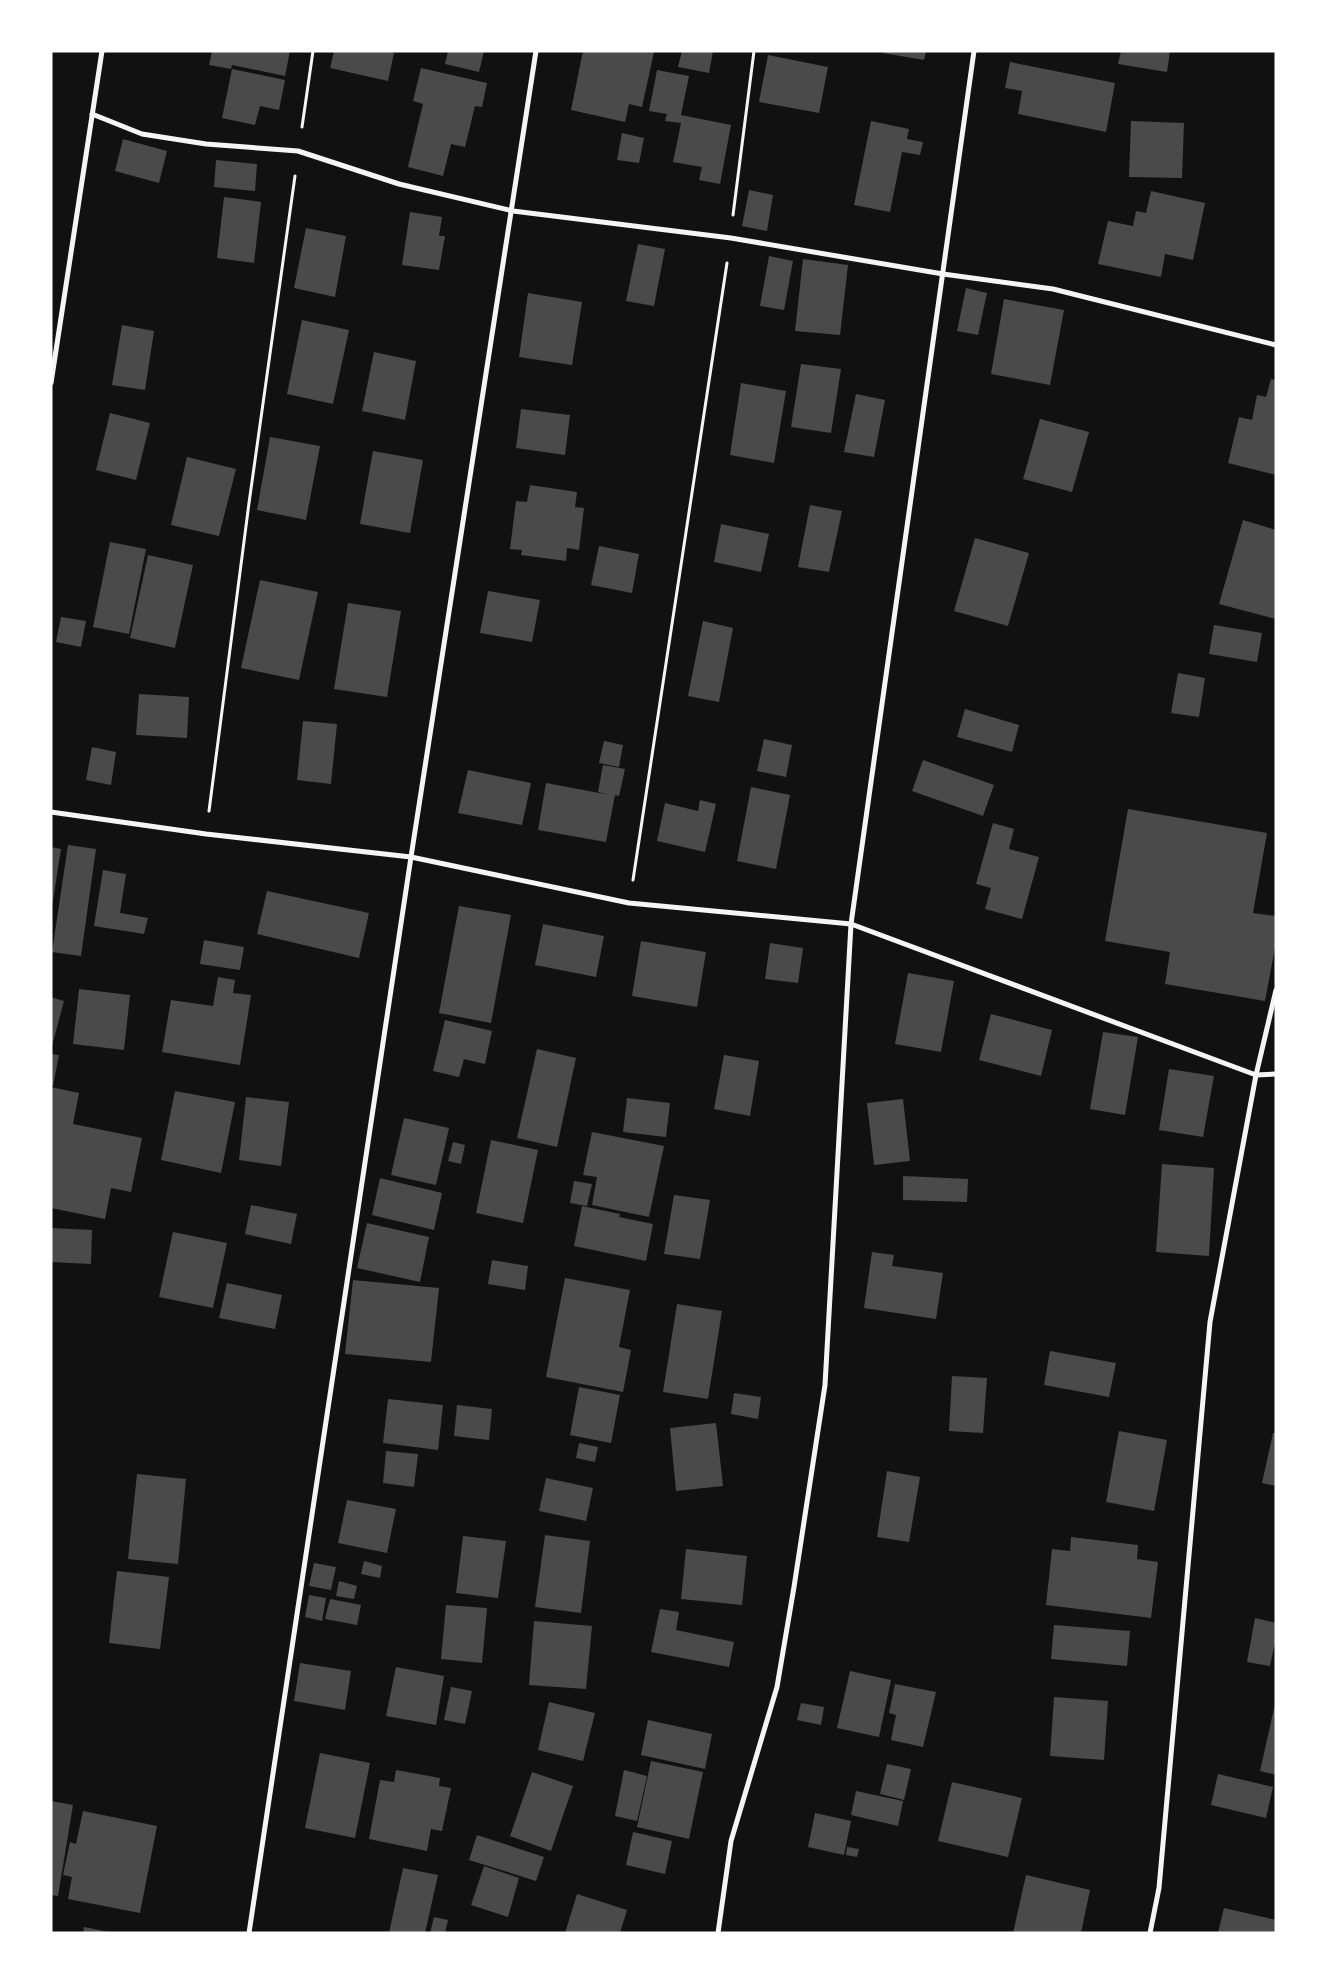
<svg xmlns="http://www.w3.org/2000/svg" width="1327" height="1984" font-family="'Nunito Sans',sans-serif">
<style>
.building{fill:#4a4a4a}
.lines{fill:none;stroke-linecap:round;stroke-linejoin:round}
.path{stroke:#f5f5f5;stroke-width:3}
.minor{stroke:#f5f5f5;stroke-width:5}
</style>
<rect width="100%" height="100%" fill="#111"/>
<g class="building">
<polygon points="212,51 290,51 285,76 232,65 231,69 209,65"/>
<polygon points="334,51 388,51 394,53 388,81 330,68"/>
<polygon points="448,51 484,51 479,72 445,64"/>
<polygon points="583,51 654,52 642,107 629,104 625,122 571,110"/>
<polygon points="682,51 713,51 709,73 678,67"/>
<polygon points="883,51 926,51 924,60 883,53"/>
<polygon points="1121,51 1170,51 1167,72 1118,64"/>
<polygon points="768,55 828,67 819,113 759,102"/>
<polygon points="1010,62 1115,83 1106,132 1018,114 1022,91 1005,88"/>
<polygon points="421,68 487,83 482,107 475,106 465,147 451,144 443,176 408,167 423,104 413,101"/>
<polygon points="232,69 285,80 279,110 260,106 255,125 222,118"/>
<polygon points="657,70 689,76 681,115 731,125 720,184 699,180 702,167 673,162 681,123 665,121 667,114 649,111"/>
<polygon points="871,121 909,129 907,139 923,142 920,155 902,152 890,212 854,205"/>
<polygon points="1131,121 1184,123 1182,178 1129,177"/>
<polygon points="622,133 644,138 639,163 617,160"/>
<polygon points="123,139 167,151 159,183 115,171"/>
<polygon points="216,160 257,164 255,191 214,187"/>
<polygon points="749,190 773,195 767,231 742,226"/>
<polygon points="1151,191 1205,203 1193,260 1165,254 1161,277 1098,264 1108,221 1133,226 1136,211 1146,213"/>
<polygon points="224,197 261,202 254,263 217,258"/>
<polygon points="410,212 442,217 439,236 445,236 439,270 402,265"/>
<polygon points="306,228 346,236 335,297 294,288"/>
<polygon points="638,244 665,249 654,306 626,301"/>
<polygon points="769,256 793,261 784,310 760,306"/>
<polygon points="803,259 848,265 840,335 795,331"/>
<polygon points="966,288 987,293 978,335 957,331"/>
<polygon points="528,293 582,302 572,365 519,357"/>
<polygon points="1004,299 1064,310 1050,385 991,374"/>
<polygon points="302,320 349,330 333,404 287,394"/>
<polygon points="122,325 154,331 145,390 112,385"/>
<polygon points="374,352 416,361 405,420 362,411"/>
<polygon points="801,364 841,369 831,433 791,427"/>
<polygon points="1271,379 1276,380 1276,475 1228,463 1239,417 1252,420 1257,395 1266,397"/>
<polygon points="741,383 786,391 774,463 730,455"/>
<polygon points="856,394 885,400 874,457 844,452"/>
<polygon points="521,409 570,415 565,455 516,448"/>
<polygon points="110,413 150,423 136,480 96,470"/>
<polygon points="1040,419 1089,432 1072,492 1023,479"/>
<polygon points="270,437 320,446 306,520 257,510"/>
<polygon points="373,451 423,460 410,533 360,524"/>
<polygon points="187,457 236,469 219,536 171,525"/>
<polygon points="530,485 577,492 575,507 584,508 579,550 567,548 566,561 521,555 522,550 510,549 516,501 527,502"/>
<polygon points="810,505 842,511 829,572 798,567"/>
<polygon points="1243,520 1276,530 1276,619 1219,604"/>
<polygon points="721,524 769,534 761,572 714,562"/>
<polygon points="975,538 1029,553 1008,626 954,611"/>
<polygon points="110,542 146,549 129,634 93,627"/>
<polygon points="599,546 639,554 632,593 591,585"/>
<polygon points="148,555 193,565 175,648 130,638"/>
<polygon points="260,580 318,592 299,680 241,668"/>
<polygon points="488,591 540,600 532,642 480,633"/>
<polygon points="348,603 401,611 387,697 334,689"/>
<polygon points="61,617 86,621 81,647 56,642"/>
<polygon points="703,621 733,628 719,702 688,696"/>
<polygon points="1214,625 1262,633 1257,662 1209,654"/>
<polygon points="1178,673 1205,678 1199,717 1171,713"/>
<polygon points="139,694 189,697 187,738 136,735"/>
<polygon points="965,709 1019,725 1012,752 957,737"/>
<polygon points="303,721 337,724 331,784 297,780"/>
<polygon points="764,739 792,745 786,777 757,771"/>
<polygon points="604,741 623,745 619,767 599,763"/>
<polygon points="92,747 116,752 111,785 86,780"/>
<polygon points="923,760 994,785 983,816 912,791"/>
<polygon points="603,765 625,769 619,796 615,795 606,842 538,830 546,783 610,795 598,792"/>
<polygon points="468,770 531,783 522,825 458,813"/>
<polygon points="751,787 790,795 776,869 737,861"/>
<polygon points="700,800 716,804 705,852 657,841 665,803 698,811"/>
<polygon points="1128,809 1267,833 1253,913 1276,916 1276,942 1265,1001 1165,984 1170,952 1105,941"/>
<polygon points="993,823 1014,829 1009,849 1039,857 1022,919 985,909 991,888 976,884"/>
<polygon points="68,845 96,849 81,956 52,952"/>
<polygon points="51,847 61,849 52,907 51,907"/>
<polygon points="103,870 126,874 120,913 148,918 144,934 94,926"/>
<polygon points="267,891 369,913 359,958 257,934"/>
<polygon points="459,906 511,915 491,1023 439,1013"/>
<polygon points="543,924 604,936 596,977 535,965"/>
<polygon points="204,940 244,947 240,970 200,964"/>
<polygon points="641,941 706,952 697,1007 632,996"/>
<polygon points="770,943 803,948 798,983 765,979"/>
<polygon points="908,973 954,981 941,1052 895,1044"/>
<polygon points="218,977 235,980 233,993 251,995 240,1065 162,1052 171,1000 213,1006"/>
<polygon points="79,989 130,995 124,1050 73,1044"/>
<polygon points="51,997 64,1001 52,1046 51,1046"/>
<polygon points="991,1014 1052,1030 1041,1076 979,1060"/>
<polygon points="445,1020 492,1031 485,1064 464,1059 459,1077 433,1071"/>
<polygon points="1103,1032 1138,1037 1125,1115 1090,1109"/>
<polygon points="537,1049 576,1058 557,1147 517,1138"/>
<polygon points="51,1054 59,1055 53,1086 51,1086"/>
<polygon points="724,1055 759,1061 750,1116 714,1109"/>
<polygon points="1169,1069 1214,1076 1203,1137 1159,1130"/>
<polygon points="51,1087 79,1093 73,1124 142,1138 131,1192 91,1184 111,1188 105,1219 51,1208"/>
<polygon points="175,1091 235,1102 221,1173 161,1160"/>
<polygon points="246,1097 289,1102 281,1166 239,1160"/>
<polygon points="627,1098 670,1103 666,1137 623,1132"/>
<polygon points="903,1099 910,1161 874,1165 867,1103"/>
<polygon points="404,1118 449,1128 436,1185 391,1175"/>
<polygon points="592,1132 664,1146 649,1217 592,1205 597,1177 583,1175"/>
<polygon points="491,1140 538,1150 523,1223 476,1213"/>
<polygon points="453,1142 465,1145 461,1164 448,1161"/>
<polygon points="1162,1164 1214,1168 1209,1256 1156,1252"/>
<polygon points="903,1176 968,1179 967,1202 903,1200"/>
<polygon points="380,1178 442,1193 434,1230 372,1215"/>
<polygon points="574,1181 592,1184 587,1206 570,1203"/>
<polygon points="674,1195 710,1200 700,1259 664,1254"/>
<polygon points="251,1205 297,1214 291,1244 245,1234"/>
<polygon points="582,1206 620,1214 619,1217 653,1224 646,1261 574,1246"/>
<polygon points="367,1223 429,1237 420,1282 357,1268"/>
<polygon points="51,1228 92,1230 91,1264 51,1262"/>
<polygon points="173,1232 227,1243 213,1308 159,1297"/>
<polygon points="872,1252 894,1255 892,1266 943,1273 936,1319 864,1308"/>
<polygon points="492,1260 528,1266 525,1290 488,1284"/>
<polygon points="565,1278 630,1290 619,1347 631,1350 623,1392 546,1377"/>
<polygon points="353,1280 439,1288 431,1362 345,1354"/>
<polygon points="227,1283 282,1295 275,1329 219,1318"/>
<polygon points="677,1304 722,1311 708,1399 663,1392"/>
<polygon points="1050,1351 1116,1363 1109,1397 1044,1385"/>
<polygon points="952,1376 987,1378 983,1433 949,1431"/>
<polygon points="579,1387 620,1395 611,1443 570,1435"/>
<polygon points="734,1393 761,1397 758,1419 731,1414"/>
<polygon points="388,1399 443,1405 438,1450 383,1443"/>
<polygon points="457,1405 492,1409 489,1440 454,1436"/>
<polygon points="716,1423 723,1486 676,1491 670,1428"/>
<polygon points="1119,1431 1167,1440 1154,1511 1106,1502"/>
<polygon points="1273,1433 1276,1433 1276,1486 1262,1483"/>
<polygon points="579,1443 598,1447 595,1462 576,1458"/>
<polygon points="386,1451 418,1454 414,1487 383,1483"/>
<polygon points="887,1471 920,1477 909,1542 877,1537"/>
<polygon points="137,1474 186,1479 178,1564 128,1559"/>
<polygon points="546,1478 593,1488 586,1521 539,1511"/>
<polygon points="347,1500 396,1509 387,1553 338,1543"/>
<polygon points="545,1535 590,1541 581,1613 535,1607"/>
<polygon points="463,1536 506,1541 498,1598 456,1593"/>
<polygon points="1071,1537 1138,1545 1137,1559 1158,1562 1151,1618 1046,1605 1052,1549 1070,1551"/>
<polygon points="686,1549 747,1556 742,1605 681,1599"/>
<polygon points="364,1561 382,1566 380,1578 361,1574"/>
<polygon points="314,1563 336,1567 331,1590 309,1586"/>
<polygon points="117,1571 169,1577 160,1649 109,1643"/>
<polygon points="339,1581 357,1586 354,1599 336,1596"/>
<polygon points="309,1595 326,1598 322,1621 305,1617"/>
<polygon points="330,1599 361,1605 357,1625 325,1619"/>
<polygon points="446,1605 487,1608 482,1663 441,1659"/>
<polygon points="660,1609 679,1612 676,1630 734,1642 729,1667 651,1652"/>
<polygon points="1255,1618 1276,1623 1276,1638 1270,1666 1247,1662"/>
<polygon points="534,1621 592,1626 586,1689 529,1685"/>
<polygon points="1054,1625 1130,1631 1127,1666 1051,1659"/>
<polygon points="300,1663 351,1671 345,1710 294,1701"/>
<polygon points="396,1667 444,1676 436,1725 386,1716"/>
<polygon points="850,1671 891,1680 879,1737 837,1728"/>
<polygon points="895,1684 936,1692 923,1747 891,1740 896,1715 889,1713"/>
<polygon points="451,1687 472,1691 465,1724 444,1720"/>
<polygon points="1054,1697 1108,1701 1104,1760 1050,1756"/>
<polygon points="549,1702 595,1713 583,1761 538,1750"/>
<polygon points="801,1703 824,1707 821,1725 797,1720"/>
<polygon points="1275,1704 1276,1704 1276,1775 1260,1771"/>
<polygon points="648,1720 712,1734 705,1769 641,1755"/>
<polygon points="320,1753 370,1763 355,1838 305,1828"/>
<polygon points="651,1761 703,1772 689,1839 637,1827"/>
<polygon points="887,1764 911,1769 904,1800 880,1794"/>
<polygon points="396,1770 440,1778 439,1786 451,1788 442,1831 431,1829 427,1851 369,1839 380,1780 394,1782"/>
<polygon points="624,1770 647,1776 637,1821 615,1816"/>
<polygon points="532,1772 573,1786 551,1851 510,1836"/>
<polygon points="1218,1774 1273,1787 1266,1818 1211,1805"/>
<polygon points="952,1782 1022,1798 1008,1857 938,1841"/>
<polygon points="856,1791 903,1801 898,1826 851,1815"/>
<polygon points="51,1801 73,1805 58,1896 51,1895"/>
<polygon points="83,1811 157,1826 140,1913 68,1899 72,1877 63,1875 70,1842 76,1844"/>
<polygon points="815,1813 851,1821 844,1855 808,1847"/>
<polygon points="633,1832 672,1841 665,1874 626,1865"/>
<polygon points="477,1835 544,1857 536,1881 469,1860"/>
<polygon points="847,1847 859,1849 857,1857 846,1855"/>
<polygon points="484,1866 519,1878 508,1917 471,1905"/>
<polygon points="403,1868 438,1875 425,1933 389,1933"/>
<polygon points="1026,1875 1090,1890 1081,1933 1013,1933"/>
<polygon points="577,1894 627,1910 620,1933 565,1933"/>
<polygon points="1224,1908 1276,1920 1276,1933 1218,1933"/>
<polygon points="434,1917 448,1920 445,1933 430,1933"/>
<polygon points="84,1927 109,1932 109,1933 83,1933"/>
</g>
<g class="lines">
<g class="path">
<polyline points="302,127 313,51"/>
<polyline points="733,215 754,51"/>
<polyline points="209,811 249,503 295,176"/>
<polyline points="633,880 727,263"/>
</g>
<g class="minor">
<polyline points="92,114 142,134 206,144 298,151 399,184 513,211 731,238 943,274 1053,289 1276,345"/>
<polyline points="51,383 102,51"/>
<polyline points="51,812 206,834 411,857 629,903 851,924 1256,1075 1276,1074"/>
<polyline points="249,1933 411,857 536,51"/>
<polyline points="718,1933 731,1841 777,1687 794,1587 825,1385 851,924 974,51"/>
<polyline points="1150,1933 1159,1888 1210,1322 1256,1075 1276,990"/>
</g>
</g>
<rect width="1327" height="1984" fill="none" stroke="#ffffff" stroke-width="105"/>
</svg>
